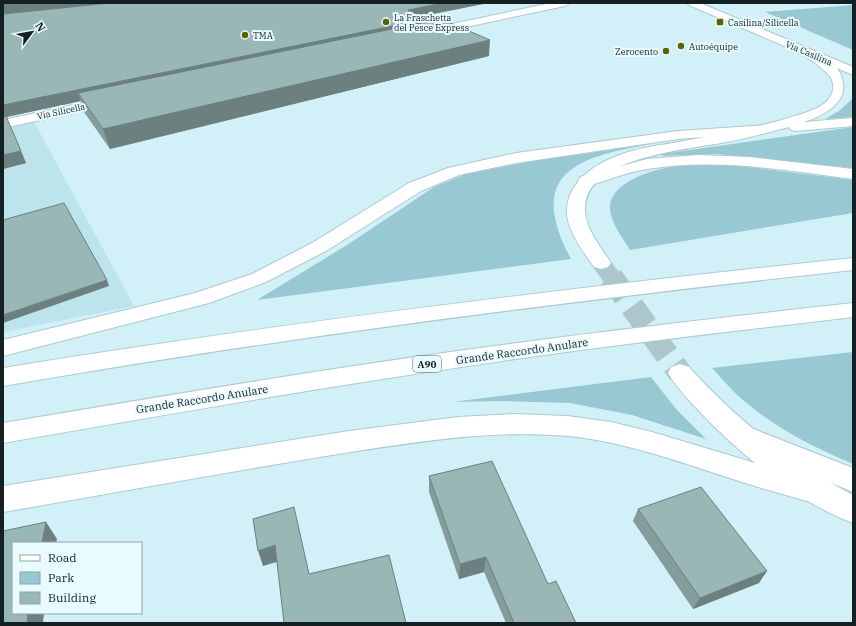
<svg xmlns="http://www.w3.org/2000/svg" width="856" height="626" font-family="'IBM Plex Serif',serif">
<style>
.built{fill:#bde3ec}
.green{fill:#98c8d2}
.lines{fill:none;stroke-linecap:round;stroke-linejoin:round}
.major-tunnel-far1{stroke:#acc6cc;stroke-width:18;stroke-dasharray:18 9;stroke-linecap:butt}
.major-tunnel{stroke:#acc6cc;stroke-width:24;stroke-dasharray:24 12;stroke-linecap:butt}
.minor-casing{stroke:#acc9cf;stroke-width:2}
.major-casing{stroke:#acc9cf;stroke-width:2}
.highway-casing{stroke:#acc9cf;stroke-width:2}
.minor{fill:#fff;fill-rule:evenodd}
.major{fill:#fff;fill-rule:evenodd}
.highway{fill:#fff;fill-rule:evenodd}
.wall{fill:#849d9c}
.shaded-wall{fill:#6b807f}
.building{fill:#99b7b5;stroke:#6b807f}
.poi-dot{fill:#5d6200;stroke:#e9fbff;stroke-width:1.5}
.labels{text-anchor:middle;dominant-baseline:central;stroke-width:4;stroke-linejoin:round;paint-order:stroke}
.far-poi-label{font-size:9px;fill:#152022;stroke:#e9fbff;text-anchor:start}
.far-street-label{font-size:9px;fill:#152022;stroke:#e9fbff}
.shield{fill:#e9fbff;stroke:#556264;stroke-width:1}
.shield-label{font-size:10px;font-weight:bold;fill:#152022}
.street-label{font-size:11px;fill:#152022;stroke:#e9fbff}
</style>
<rect width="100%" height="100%" fill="#d2f0f7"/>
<polygon class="built" points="34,122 134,306 3,332 3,128"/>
<g class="green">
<polygon points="853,5 853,50 765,12"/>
<polygon points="853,98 853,117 825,119 839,111"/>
<polygon points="853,127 853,168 717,154 662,156 662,154"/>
<path d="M663,142C588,155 521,166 571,259L257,300L347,245L434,187L466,174L528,162Z"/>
<path d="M733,165L853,180V213L630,250C623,238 611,224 610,209C608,181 659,167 680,166C698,164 716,165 733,165Z"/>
<path d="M853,352V464C817,449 779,430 749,405C735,394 724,381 712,368Z"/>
<polygon points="651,377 676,409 706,439 632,415 570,403 499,401 452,402"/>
</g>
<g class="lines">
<polyline class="major-tunnel-far1" points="601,263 612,278"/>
<polyline class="major-tunnel" points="611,277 680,373"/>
<defs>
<g id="minor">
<polygon points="551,3 570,3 565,6 428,35 423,32 428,29"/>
<polygon points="111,97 116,98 118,101 116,104 3,128 3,120"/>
</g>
<g id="major">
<path d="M687,3H700L853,67V75L837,68C856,97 829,114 804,122L853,118V126L796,131L791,130L789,127C766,133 744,139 721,143C684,150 584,158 585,209C585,229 601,247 611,263L608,267L601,269L594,267C583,251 565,228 567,208C569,182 595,164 617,156C634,149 654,146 673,143C710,136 748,130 785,119C797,115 811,112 822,105C834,97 838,83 826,72C809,55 784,46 761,36C737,26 713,15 689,5Z"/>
<path d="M680,364L689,367C736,419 790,463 853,495V523C798,503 739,453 699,411C688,399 676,387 668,373L671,367Z"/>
</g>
<g id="highway">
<polygon points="767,125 772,126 774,129 772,132 678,139 516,163 459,175 421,191 326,251 266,282 209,303 3,356 3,340 195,293 252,274 312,243 409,183 448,168 516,153 678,131"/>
<path d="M698,155L750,157L853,169V179C785,170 716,158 647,169C626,172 607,181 586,186L580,185L578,181L580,177L647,159Z"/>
<path d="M853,258V270C568,301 285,337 3,386V368C285,322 569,288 853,258Z"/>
<path d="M853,303V317C736,331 618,344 502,361C335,385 169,414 3,443V423C169,395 335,367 502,345C619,329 736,316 853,303Z"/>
<path d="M513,414L568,416L611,422L652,432L755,463L818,480L828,483L833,492L828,501L818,504C793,497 767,490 742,482C685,464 628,442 569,436C490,429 410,443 332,455C222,473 113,493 3,512V486L349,431L458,417Z"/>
<polygon points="738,423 853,468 853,492 729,441 725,434 729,427"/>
</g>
</defs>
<use href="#minor" class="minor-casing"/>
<use href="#major" class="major-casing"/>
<use href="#highway" class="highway-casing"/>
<use href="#minor" class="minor"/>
<use href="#major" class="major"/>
<use href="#highway" class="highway"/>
</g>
<g class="wall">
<polygon points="3,3 488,3 422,16 427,21 489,56 110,149 84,112 81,101 6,117 26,163 3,169"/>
<polygon points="429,476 548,584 576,623 506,623 484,572 459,579 429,492"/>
<polygon points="638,509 759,583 693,609 633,521"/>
</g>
<g class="shaded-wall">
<polygon points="24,3 113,3 3,14 3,5"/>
<polygon points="443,3 488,3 408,19 408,10"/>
<polygon points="427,19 427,28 78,93 81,101 6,117 3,118 3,105"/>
<polygon points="490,40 489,56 110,149 103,129"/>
<polygon points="21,151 26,163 3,169 3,155"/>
<polygon points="107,280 109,286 3,323 3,315"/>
<polygon points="46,522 57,539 56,543 42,543"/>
<polygon points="275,545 280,561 263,566 258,551"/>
<polygon points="486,557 484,572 459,579 460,564"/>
<polygon points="767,571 759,583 693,609 700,598"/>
<polygon points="28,613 44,613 43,623 27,623"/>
</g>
<g class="building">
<polygon points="3,3 24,3 3,5"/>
<polygon points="110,3 443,3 408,10 427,19 3,105 3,14"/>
<polygon points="441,19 490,40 103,129 78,93"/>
<polygon points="6,116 21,151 3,155 3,117"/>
<polygon points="64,203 107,280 3,315 3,220"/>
<polygon points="492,461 548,584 556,581 576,623 514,623 486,557 460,564 429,476"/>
<polygon points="701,487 767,571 700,598 638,509"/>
<polygon points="294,507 309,574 389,555 406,623 284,623 275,545 258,551 253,519"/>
<polygon points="46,522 42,543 13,543 13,613 28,613 27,623 3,623 3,531"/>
</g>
<g class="poi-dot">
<circle cx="386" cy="22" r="4"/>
<rect x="716" y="18" width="8" height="8" rx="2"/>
<circle cx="245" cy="35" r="4"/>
<circle cx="681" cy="46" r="4"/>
<circle cx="666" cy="51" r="4"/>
</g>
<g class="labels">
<g class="far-poi-label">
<text x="394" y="17">La Fraschetta<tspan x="394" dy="10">del Pesce Express</tspan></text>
<text x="728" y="22">Casilina/Silicella</text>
<text x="253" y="35">TMA</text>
<text x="689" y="46">Autoéquipe</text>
<text x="658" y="51" text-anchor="end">Zerocento</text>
</g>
<g class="far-street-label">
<text transform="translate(809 53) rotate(23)">Via Casilina</text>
<text transform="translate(61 111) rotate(-12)">Via Silicella</text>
</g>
<rect class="shield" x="413" y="356" width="28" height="16" rx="3"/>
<g class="shield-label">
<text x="427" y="364">A90</text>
</g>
<g class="street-label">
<text transform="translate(522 351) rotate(-8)">Grande Raccordo Anulare</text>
<text transform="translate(202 399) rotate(-9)">Grande Raccordo Anulare</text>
</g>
</g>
<rect width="856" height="626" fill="none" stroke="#152022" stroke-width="8"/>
<rect x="12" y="542" width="130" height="72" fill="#e9fbff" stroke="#94a3a7"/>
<rect x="20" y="555" width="20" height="6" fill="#ffffff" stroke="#94a3a7"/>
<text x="48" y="562" font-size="12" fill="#152022">Road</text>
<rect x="20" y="572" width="20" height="12" fill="#98c8d2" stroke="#94a3a7"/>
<text x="48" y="582" font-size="12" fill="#152022">Park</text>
<rect x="20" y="592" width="20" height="12" fill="#99b7b5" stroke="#94a3a7"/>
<text x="48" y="602" font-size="12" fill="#152022">Building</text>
<g transform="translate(32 32) rotate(58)" stroke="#e9fbff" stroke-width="3" paint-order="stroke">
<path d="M0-3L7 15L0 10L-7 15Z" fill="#152022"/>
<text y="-6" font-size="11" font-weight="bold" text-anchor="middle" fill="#152022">N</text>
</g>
</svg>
